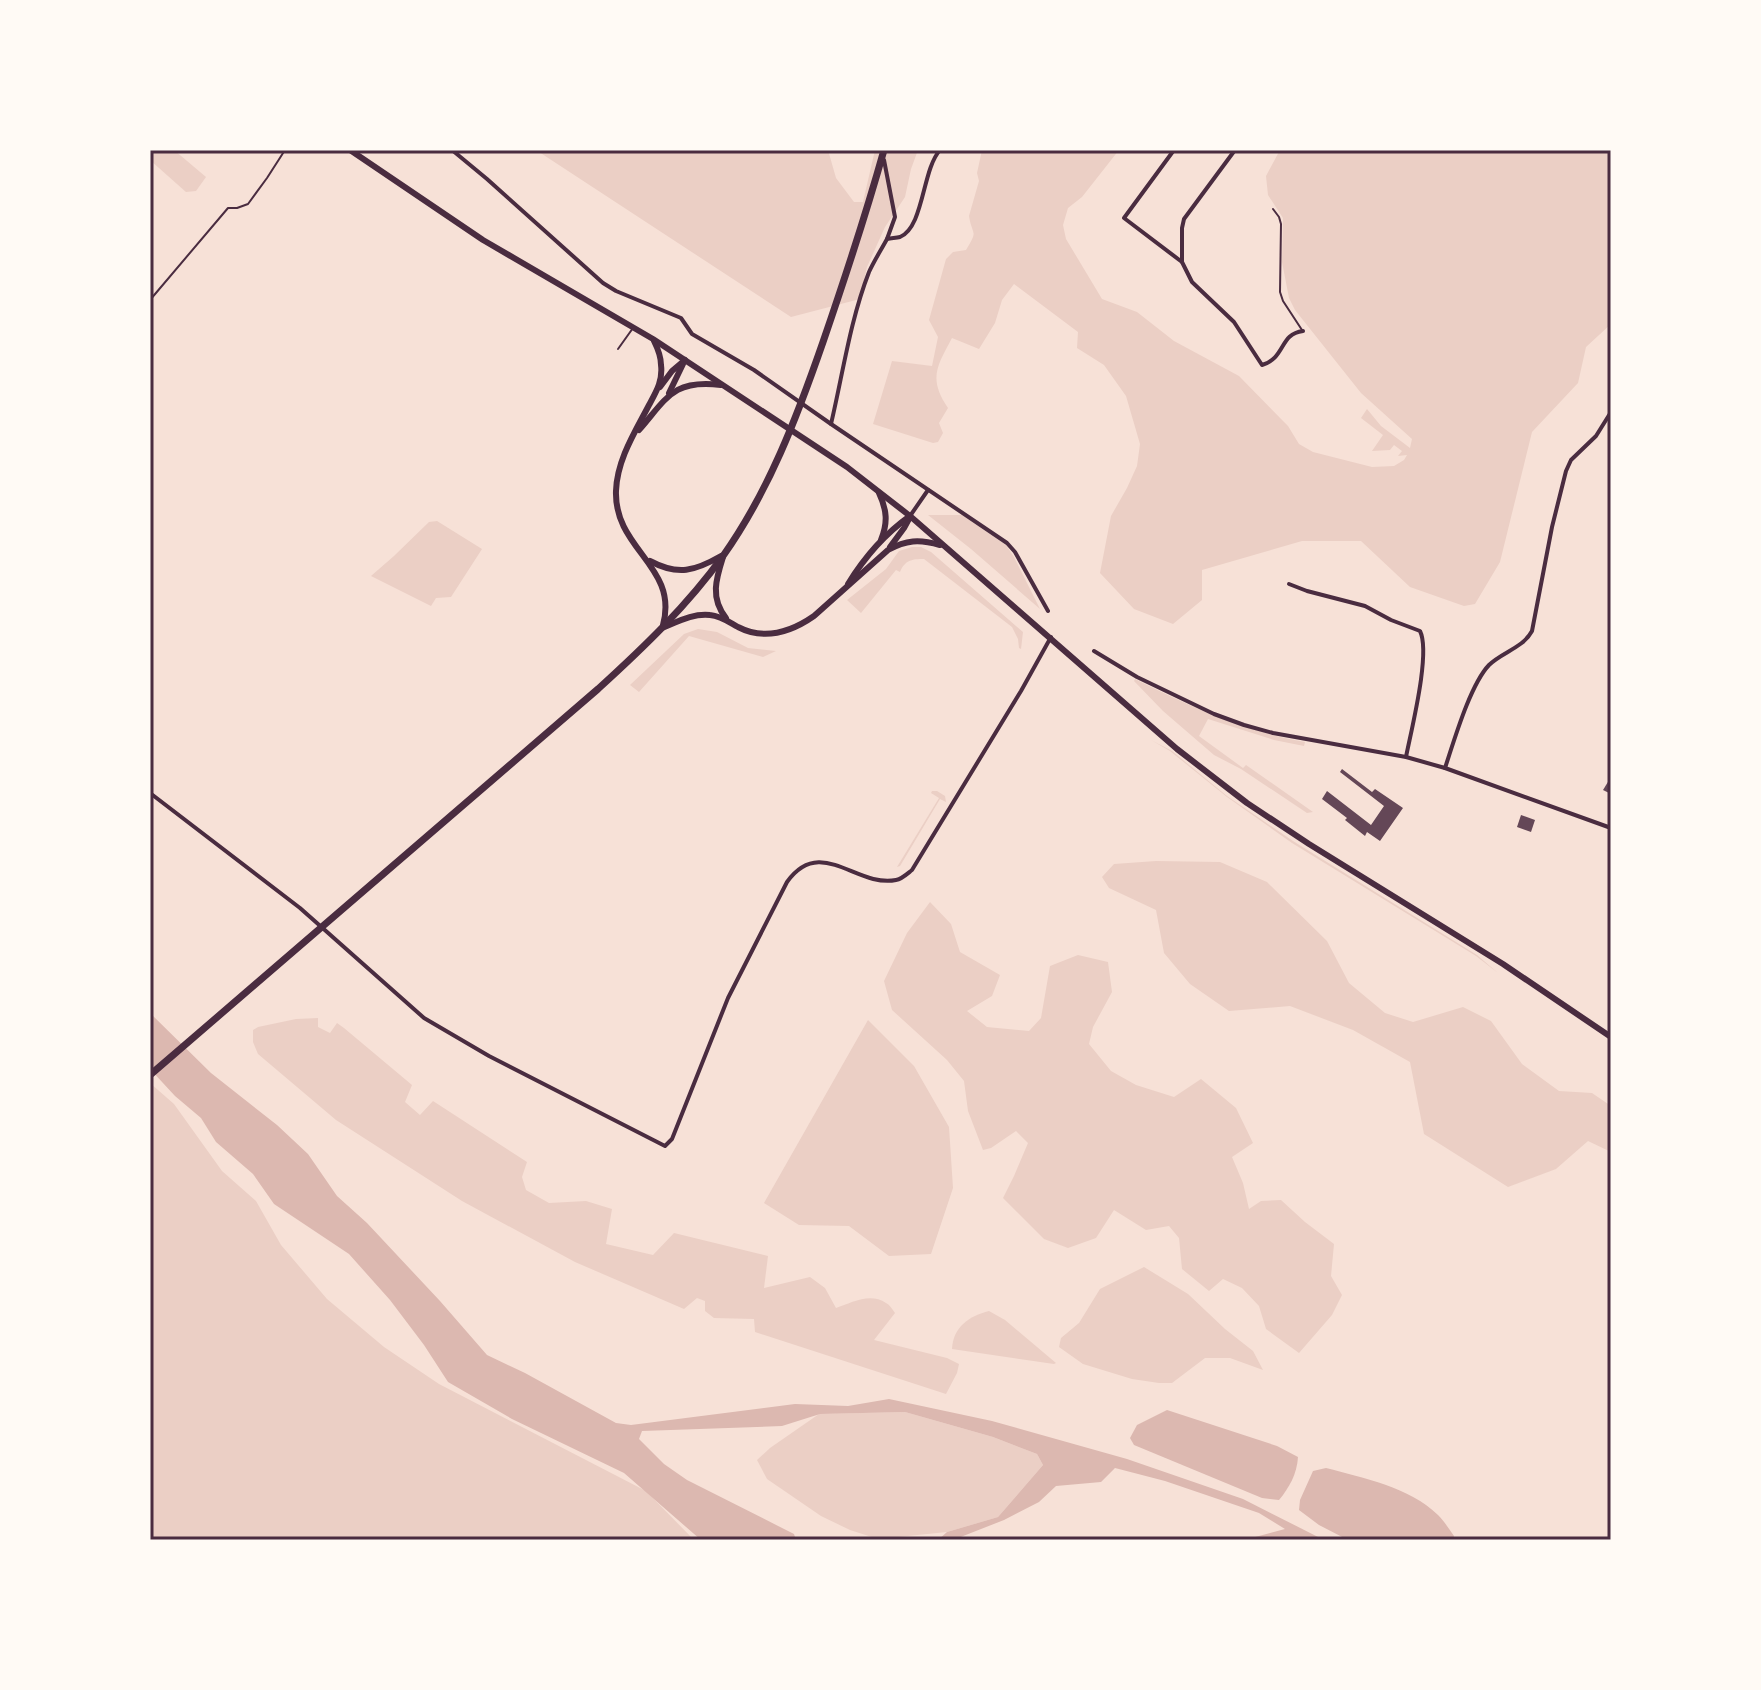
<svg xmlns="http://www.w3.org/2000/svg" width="1761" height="1690" font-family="'Open Sans',sans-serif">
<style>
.green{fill:#ebcfc5}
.water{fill:#dcb8b0}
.building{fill:#644757}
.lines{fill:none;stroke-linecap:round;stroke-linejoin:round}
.service{stroke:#4a2c40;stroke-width:2}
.minor{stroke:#4a2c40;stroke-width:4}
.secondary{stroke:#4a2c40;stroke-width:6}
.trunk{stroke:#4a2c40;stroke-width:7}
.neatline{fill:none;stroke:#4a2c40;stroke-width:3}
</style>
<rect width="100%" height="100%" fill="#f7e1d7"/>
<g class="green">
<polygon points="150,150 174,150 206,177 196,191 186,192 150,160"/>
<polygon points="536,150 828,150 836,178 854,202 863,202 875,150 918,150 911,169 905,197 885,227 867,267 860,299 791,317"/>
<path d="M982,150H1119L1082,197L1068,208L1063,225L1066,239L1102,299L1137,312L1174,341L1239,376L1288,426L1299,444L1313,452L1372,467L1394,466L1404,460L1407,455L1398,456L1402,451L1394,445L1390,450L1372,451L1383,435L1361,418L1367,409L1381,426L1410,448L1412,439L1361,393L1295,310L1289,298L1282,262L1283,218L1268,195L1266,176L1280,150H1611V324L1586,347L1578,383L1532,432L1500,562L1475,604L1464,606L1410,587L1361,541H1302L1202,570V600L1173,624L1134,609L1100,573L1111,516L1127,488L1137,466L1140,444L1126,396L1104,365L1077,348L1078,332L1014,284L1002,300L995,323L979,349L952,338C937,366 928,379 948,408L939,423L943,433L938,442L933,443L873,424L892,361L932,366L938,337L929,320L946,259L953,252L966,250C979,229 972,236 969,216L979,181L977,173Z"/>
<polygon points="928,515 962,515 1006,545 1014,557 1040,609 971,549"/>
<polygon points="437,521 482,549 451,597 436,598 431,606 371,576 394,556 429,522"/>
<path d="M912,547H921L931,552L1023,632L1021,649L1019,648L1018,639L1012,627L924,559C912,559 905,560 900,572L896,570L861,613L847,600L886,569L899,551Z"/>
<polygon points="698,629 717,632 748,648 776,651 763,657 689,636 639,692 630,685 684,634"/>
<path d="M1135,679C1194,708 1240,730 1305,742L1304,746L1274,740L1208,719L1199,736L1243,768L1246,765L1313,812L1307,813L1241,769L1214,755L1163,711L1134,681Z"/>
<polygon points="1151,740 1172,751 1227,796 1293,841 1477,955 1498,973 1476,956 1292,843 1227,797 1170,751"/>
<polygon points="932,791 937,791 945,796 946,802 940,799 900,866 897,867 939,798 931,793"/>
<polygon points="1156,861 1220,862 1267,882 1327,941 1349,983 1385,1013 1413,1022 1463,1007 1491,1021 1522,1064 1559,1091 1592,1093 1611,1106 1611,1152 1588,1141 1556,1169 1508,1187 1424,1134 1410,1062 1353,1030 1290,1006 1229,1011 1190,984 1164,953 1156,910 1109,888 1102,877 1114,864"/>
<polygon points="930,902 951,924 960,952 1000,975 992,996 967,1011 987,1027 1029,1031 1041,1018 1050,966 1078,955 1108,962 1112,992 1093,1027 1089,1044 1111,1071 1136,1085 1174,1097 1201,1079 1236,1108 1253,1143 1232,1157 1243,1183 1249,1209 1261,1201 1281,1200 1305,1222 1334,1244 1331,1276 1342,1295 1332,1315 1299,1353 1266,1329 1259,1306 1242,1288 1223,1279 1209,1291 1182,1269 1179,1238 1169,1226 1146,1230 1114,1210 1096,1238 1068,1248 1044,1239 1003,1198 1014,1176 1028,1143 1016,1131 991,1148 983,1150 968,1111 964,1081 947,1060 892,1010 884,981 907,933"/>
<path d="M318,1018V1027L330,1033L337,1023L344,1028L412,1085L405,1102L420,1115L433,1101L527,1162L522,1177L526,1190L549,1203L586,1201L612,1209L606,1244L653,1255L674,1233L768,1256L764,1288L810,1277L825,1288L836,1308C851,1303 870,1292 886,1303C890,1305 892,1309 895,1313L874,1340L947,1358L959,1364L957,1373L946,1394L755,1332L754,1319L714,1318L705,1311V1301L697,1298L684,1309L575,1262L462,1201L336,1120L258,1054L253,1042V1030L258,1027L296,1019Z"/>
<polygon points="868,1020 914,1066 949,1127 953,1188 931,1254 889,1256 849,1226 799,1225 764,1203"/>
<polygon points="150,1083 174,1104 222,1171 256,1201 281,1245 327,1299 384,1347 439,1384 646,1491 694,1540 150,1540"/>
<polygon points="1144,1267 1188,1294 1225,1329 1253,1351 1263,1370 1230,1358 1205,1358 1172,1383 1159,1383 1132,1379 1083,1364 1059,1347 1061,1338 1079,1323 1100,1289"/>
<path d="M989,1311L1005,1320L1056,1363L1054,1364L952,1349C953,1327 969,1316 989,1311Z"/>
<polygon points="905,1412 993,1437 1037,1454 1043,1465 998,1517 947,1532 878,1539 850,1530 821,1516 767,1479 757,1460 770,1448 819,1414"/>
</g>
<g class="water">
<polygon points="150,1013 211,1073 277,1125 308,1154 337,1196 367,1223 440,1301 487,1355 525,1373 616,1423 631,1425 795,1404 848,1406 889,1399 992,1421 1127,1459 1243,1499 1324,1540 1244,1540 1285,1529 1259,1513 1165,1481 1115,1468 1101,1482 1056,1486 1039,1502 1004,1520 953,1540 938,1540 947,1532 998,1517 1043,1465 1037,1454 993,1437 905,1412 820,1414 782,1426 642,1431 639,1439 664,1464 687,1480 794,1534 796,1540 701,1540 624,1473 512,1419 448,1382 424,1345 390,1300 349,1254 274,1204 253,1174 216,1142 201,1118 175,1096 150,1069"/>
<path d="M1167,1410L1277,1446L1298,1457C1297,1474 1289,1488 1279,1500L1262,1498L1134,1445L1130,1438L1137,1425Z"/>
<path d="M1326,1468C1364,1478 1409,1487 1438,1515C1444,1521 1449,1529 1454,1536L1453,1540H1348L1319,1525L1299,1510L1300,1500L1313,1471Z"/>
</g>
<g class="building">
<polygon points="1342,769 1372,792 1375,789 1403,808 1380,841 1367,832 1365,836 1345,820 1347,818 1322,799 1327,791 1371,825 1384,806 1340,772"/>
<polygon points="1611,777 1611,794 1603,790"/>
<polygon points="1521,815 1535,820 1531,832 1517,827"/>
</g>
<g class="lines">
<g class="service">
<polyline points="1273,209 1279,217 1281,224 1280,292 1283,301 1302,330"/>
<polyline points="150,300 228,208 237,208 248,204 267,178 285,150"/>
<polyline points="618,349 633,328"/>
</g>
<g class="minor">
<polyline points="452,150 487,179 603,283 616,291 681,318 692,334 754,370 831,424 1007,543 1015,552 1048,611"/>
<polyline points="1174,150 1124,218 1182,262"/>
<path d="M1235,150L1184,219L1182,228V262L1192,282L1234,322L1262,365C1286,358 1279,334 1303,331"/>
<polyline points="884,160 895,217 887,239"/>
<path d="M831,424C843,373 850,321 869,272C874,261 881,250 887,239C892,238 896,238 900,237C924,227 922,170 940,150"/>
<polyline points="910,516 928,490"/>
<path d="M1289,584L1307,591L1365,606L1391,620L1420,631C1431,653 1411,731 1406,757"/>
<polyline points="1094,651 1137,677 1214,714 1244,725 1273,733 1406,757 1445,768 1611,828"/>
<path d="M1445,768C1454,741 1470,685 1489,665C1502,652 1523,648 1532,631L1552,527L1566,471L1571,460L1596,436L1611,412"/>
<path d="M150,793L300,908L424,1018L489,1056L665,1146L672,1139L728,998L787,882C821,835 856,888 896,880C902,879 907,874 912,870L1021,691L1051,637"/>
</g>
<g class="secondary">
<polyline points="350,150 483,240 653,339 847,467 910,516 1177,749 1247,803 1309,844 1503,964 1611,1037"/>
<path d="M654,341C658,349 661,356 661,365C663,381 656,392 649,405C635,432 617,460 616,491C614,550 679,566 663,625"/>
<polyline points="660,387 672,371 685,360"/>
<polyline points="669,393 683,364"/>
<path d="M639,430C667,398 673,379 721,385"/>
<path d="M879,493C887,510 888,523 881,540"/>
<polyline points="890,547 904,528 910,517"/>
<path d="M723,557C716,579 710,598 726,618"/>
<path d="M650,561C678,576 695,571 721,556"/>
<path d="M848,584C864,558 886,533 910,516"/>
<path d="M662,628C677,622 693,613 710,615C721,616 729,622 738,627C765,641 791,632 814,616L888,550C906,540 919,539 940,545"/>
</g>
<path class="trunk" d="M150,1075L598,689C643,648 687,606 723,556C769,491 797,417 823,342C845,278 866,214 884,150"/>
</g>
<rect width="1761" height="1690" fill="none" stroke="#fffaf5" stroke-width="304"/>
<rect x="152" y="152" width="1457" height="1386" class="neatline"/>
</svg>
